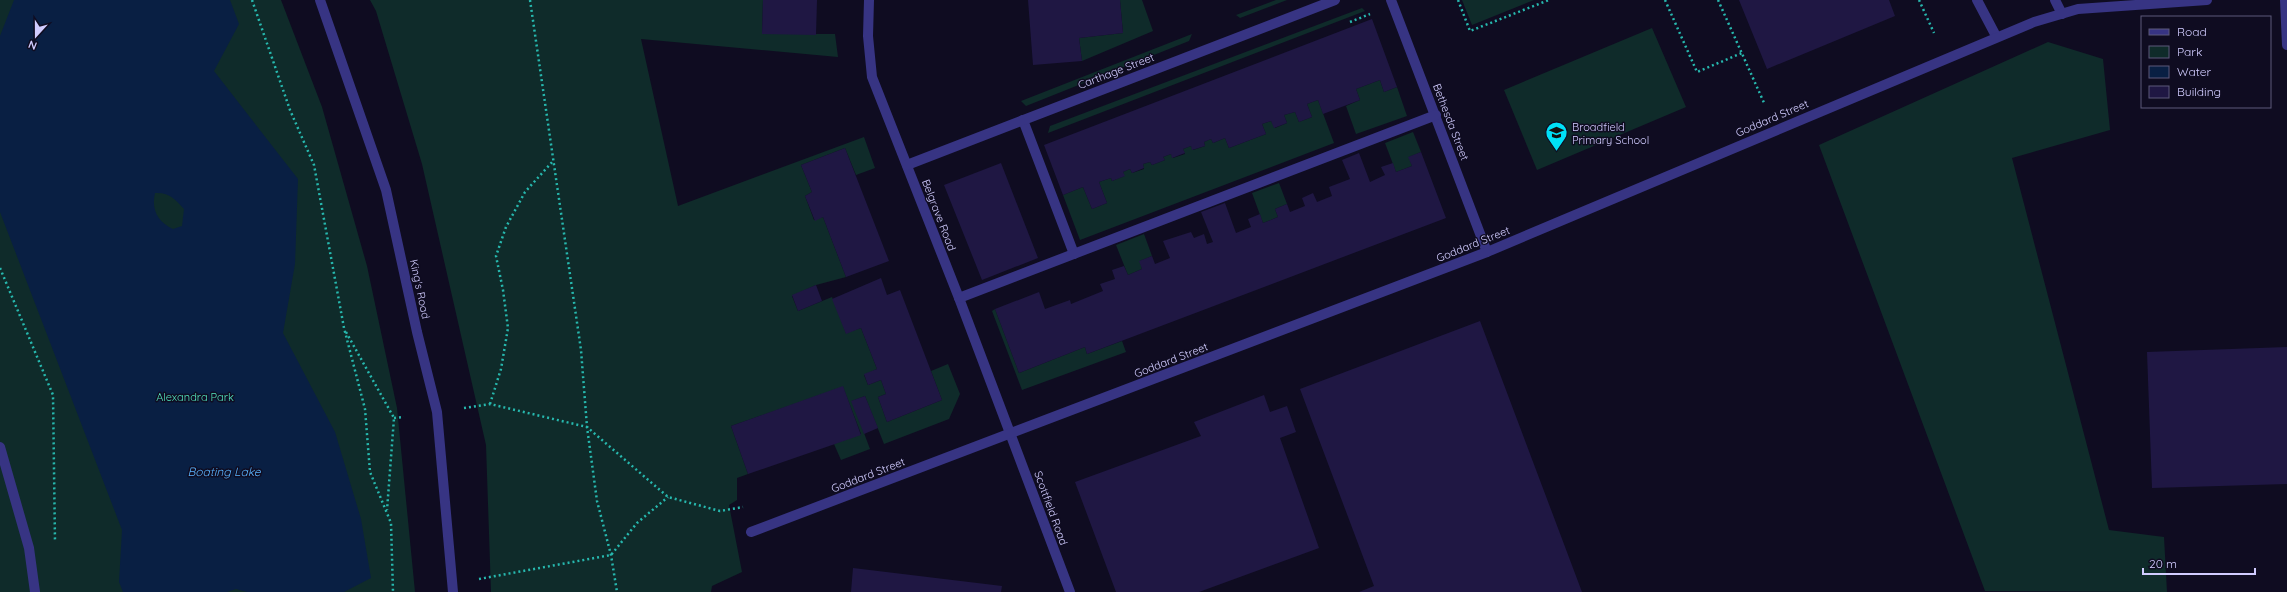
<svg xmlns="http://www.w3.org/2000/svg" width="2287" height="592" font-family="Quicksand,sans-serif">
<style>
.green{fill:#0f2b2a}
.water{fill:#091f43;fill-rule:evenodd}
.building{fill:#1f1743}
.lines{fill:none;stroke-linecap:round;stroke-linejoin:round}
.path{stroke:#27b8ae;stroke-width:2.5;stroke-dasharray:2 3;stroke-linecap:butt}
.minor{stroke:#373483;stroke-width:10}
.labels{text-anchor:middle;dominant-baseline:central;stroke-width:3;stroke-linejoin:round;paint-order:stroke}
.street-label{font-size:11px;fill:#d1ccff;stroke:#0f0c21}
.poi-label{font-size:11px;fill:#d1ccff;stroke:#0f0c21;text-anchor:start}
.park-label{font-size:11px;fill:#52e5bf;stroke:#0f0c21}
.water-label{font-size:12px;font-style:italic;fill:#5ab4ff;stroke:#0f0c21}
</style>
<rect width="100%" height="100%" fill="#0f0c21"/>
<g class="green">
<polygon points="0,0 281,0 322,107 367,266 397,408 415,592 0,592"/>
<polygon points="370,0 763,0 762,34 835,34 838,57 641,39 678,206 864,137 875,168 856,175 845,148 801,165 812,192 805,196 814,220 823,217 846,277 816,285 792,296 798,311 832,297 846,333 861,328 877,369 864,375 868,385 881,380 886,394 878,397 887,422 942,400 931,371 948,364 960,394 949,419 884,444 865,396 852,401 870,449 841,460 834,444 861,434 843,387 731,426 748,474 737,478 737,500 729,505 742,572 712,586 711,592 491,592 486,445 422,164 376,11"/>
<polygon points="1120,0 1142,0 1153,31 1082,61 1079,38 1123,33"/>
<polygon points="1276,0 1287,0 1240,18 1236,15"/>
<polygon points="1462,0 1534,0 1472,25"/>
<polygon points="1362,8 1365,11 1048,133 1050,126"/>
<polygon points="1652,28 1686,107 1537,170 1504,90"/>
<polygon points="1192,34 1189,41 1026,106 1021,101"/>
<polygon points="2048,42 2103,59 2110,130 2012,158 2109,530 2164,537 2167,592 1985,591 1819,145"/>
<polygon points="1380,80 1384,92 1397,87 1407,116 1356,134 1346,106 1360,100 1356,89"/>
<polygon points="1318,100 1334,143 1080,240 1063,195 1083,187 1092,209 1107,203 1099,182 1111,178 1112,181 1124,176 1123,172 1130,169 1132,173 1144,169 1143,164 1150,162 1152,165 1165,160 1163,157 1171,154 1173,158 1185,154 1183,149 1191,146 1193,150 1205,146 1204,142 1211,139 1213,143 1225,138 1229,148 1266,134 1262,124 1271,121 1275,128 1287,123 1284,115 1295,112 1299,122 1312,117 1307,104"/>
<polygon points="1413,132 1421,152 1409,157 1412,166 1396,172 1385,143"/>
<polygon points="1279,183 1287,204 1275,209 1278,217 1263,223 1252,193"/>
<polygon points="1144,234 1152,256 1140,261 1142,269 1128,275 1116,245"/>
<polygon points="995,309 1019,373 1085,347 1087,354 1122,341 1126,352 1022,390 992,311"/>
</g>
<path class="water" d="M14,0H230L239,24L214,71L298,179L295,264L283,333L335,432L361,519L371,578L344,592H247L236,589L227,592H123L119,582L122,530L0,212V36ZM155,193C169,192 176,200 184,209L182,226L173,229C158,222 151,210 155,193Z"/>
<g class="building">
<polygon points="763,0 817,0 816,35 762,34"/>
<polygon points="1028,0 1120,0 1123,33 1079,38 1082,61 1033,65"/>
<polygon points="1739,0 1889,0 1895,16 1767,69"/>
<polygon points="1372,19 1397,87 1384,92 1380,80 1356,89 1360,100 1323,114 1318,100 1307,104 1312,117 1299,122 1295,112 1284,115 1287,123 1274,128 1271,121 1262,124 1266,134 1229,148 1225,138 1213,143 1211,139 1204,142 1205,146 1192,150 1191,146 1183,149 1185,153 1172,158 1171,154 1163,157 1165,160 1152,165 1150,162 1143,164 1144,168 1132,173 1130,169 1123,172 1125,176 1112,181 1111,178 1099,182 1107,203 1092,209 1083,187 1063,195 1044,145"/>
<polygon points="845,148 889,261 846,277 823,217 815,221 805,196 812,192 801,165"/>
<polygon points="1421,152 1446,218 1087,354 1085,347 1019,373 995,309 1039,292 1045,309 1070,300 1071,304 1103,291 1100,284 1115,279 1112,270 1124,266 1128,275 1142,269 1139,261 1152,256 1155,264 1170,258 1163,241 1191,232 1194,238 1204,234 1207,244 1213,242 1201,212 1225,203 1236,233 1251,227 1248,219 1260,214 1263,223 1278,217 1275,209 1287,204 1290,212 1305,206 1302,198 1313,193 1317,202 1332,196 1329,187 1350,179 1342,160 1359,153 1370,182 1385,175 1381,167 1393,163 1396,172 1412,166 1408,157"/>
<polygon points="1001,163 1038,258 982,280 944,185"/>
<polygon points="881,278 887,295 900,290 942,400 887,422 878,397 886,394 881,380 868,385 864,374 877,369 861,328 846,334 832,299"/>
<polygon points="816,285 822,301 798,311 792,295"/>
<polygon points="1480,321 1582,592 1359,592 1374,586 1300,389"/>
<polygon points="2287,347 2287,484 2152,488 2147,352"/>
<polygon points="843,386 861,435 748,474 731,426"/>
<polygon points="1264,395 1270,412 1287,406 1296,432 1280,438 1319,548 1199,592 1116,592 1075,482 1201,436 1194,422"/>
<polygon points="865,396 878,428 864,434 851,401"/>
<polygon points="853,568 1002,586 1001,592 851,592"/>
</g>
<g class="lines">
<g class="path">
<polyline points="252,0 290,110 314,165 344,328 365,409 370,472 391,523 393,592"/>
<polyline points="530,0 581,350 587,427 597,501 611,555 617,592"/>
<polyline points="1458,0 1470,31 1549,0"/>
<polyline points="1665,0 1697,72 1742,53"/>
<polyline points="1718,0 1765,105"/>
<polyline points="1919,0 1934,33"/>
<polyline points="1350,22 1370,14"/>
<polyline points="0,268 53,395 55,542"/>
<polyline points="346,332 394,418 387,510"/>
<polyline points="490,404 501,369 508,328 503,290 496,256 506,227 525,192 554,160"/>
<polyline points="464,408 490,404 587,427 668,497 720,511 743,507"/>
<polyline points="394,418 404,417"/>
<polyline points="479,579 611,555 637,523 668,497"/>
</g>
<g class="minor">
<polyline points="320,0 386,190 417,332 437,412 453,592"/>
<polyline points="869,0 868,36 872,77 959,298 1070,592"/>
<polyline points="1391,0 1487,252"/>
<polyline points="1977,0 1996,36"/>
<polyline points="2055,0 2062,14"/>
<polyline points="2285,0 2287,45"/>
<polyline points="1023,120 1074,254"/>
<polyline points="907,165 1335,0"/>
<polyline points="959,298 1436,115"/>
<polyline points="0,447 29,548 35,592"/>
<polyline points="751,532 1487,252 2034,22 2078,9 2207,0"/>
</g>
</g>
<defs>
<symbol id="school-pin" viewBox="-11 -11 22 30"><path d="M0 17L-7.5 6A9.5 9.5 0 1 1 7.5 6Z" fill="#00e0f7" stroke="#0f0c21"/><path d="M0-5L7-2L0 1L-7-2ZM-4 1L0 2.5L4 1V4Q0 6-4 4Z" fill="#111"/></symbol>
</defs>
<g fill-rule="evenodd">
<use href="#school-pin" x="1544" y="120" width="25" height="34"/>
</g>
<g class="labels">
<g class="street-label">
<text transform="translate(1116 71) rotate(-21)">Carthage Street</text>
<text transform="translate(1772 118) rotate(-23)">Goddard Street</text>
<text transform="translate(1451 122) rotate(69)">Bethesda Street</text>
<text transform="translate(939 215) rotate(69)">Belgrave Road</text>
<text transform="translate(1473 244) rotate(-22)">Goddard Street</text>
<text transform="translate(420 289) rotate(78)">King's Road</text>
<text transform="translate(1171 360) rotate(-21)">Goddard Street</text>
<text transform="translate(868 475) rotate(-21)">Goddard Street</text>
<text transform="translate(1051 508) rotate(70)">Scottfield Road</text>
</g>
<g class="poi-label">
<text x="1572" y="127">Broadfield<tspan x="1572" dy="13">Primary School</tspan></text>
</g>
<g class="park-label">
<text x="195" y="397">Alexandra Park</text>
</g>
<g class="water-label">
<text x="224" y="471">Boating Lake</text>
</g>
</g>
<rect x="2141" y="16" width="130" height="92" fill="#0f0c21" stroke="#5d597a"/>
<rect x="2149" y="29" width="20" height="6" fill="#373483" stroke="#5d597a"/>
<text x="2177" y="36" font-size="12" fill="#d1ccff">Road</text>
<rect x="2149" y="46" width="20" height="12" fill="#0f2b2a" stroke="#5d597a"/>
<text x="2177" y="56" font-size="12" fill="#d1ccff">Park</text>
<rect x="2149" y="66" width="20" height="12" fill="#091f43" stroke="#5d597a"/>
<text x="2177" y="76" font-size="12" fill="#d1ccff">Water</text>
<rect x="2149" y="86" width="20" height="12" fill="#1f1743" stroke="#5d597a"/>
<text x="2177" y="96" font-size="12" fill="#d1ccff">Building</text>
<g transform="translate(36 36) rotate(201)" stroke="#0f0c21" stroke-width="3" paint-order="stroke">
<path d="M0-3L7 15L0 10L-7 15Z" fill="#d1ccff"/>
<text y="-6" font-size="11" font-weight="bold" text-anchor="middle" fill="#d1ccff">N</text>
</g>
<path d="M2143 568v6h112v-6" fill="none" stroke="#d1ccff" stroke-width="2"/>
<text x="2149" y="568" font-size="12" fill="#d1ccff" stroke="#0f0c21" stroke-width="3" paint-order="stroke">20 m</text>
</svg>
